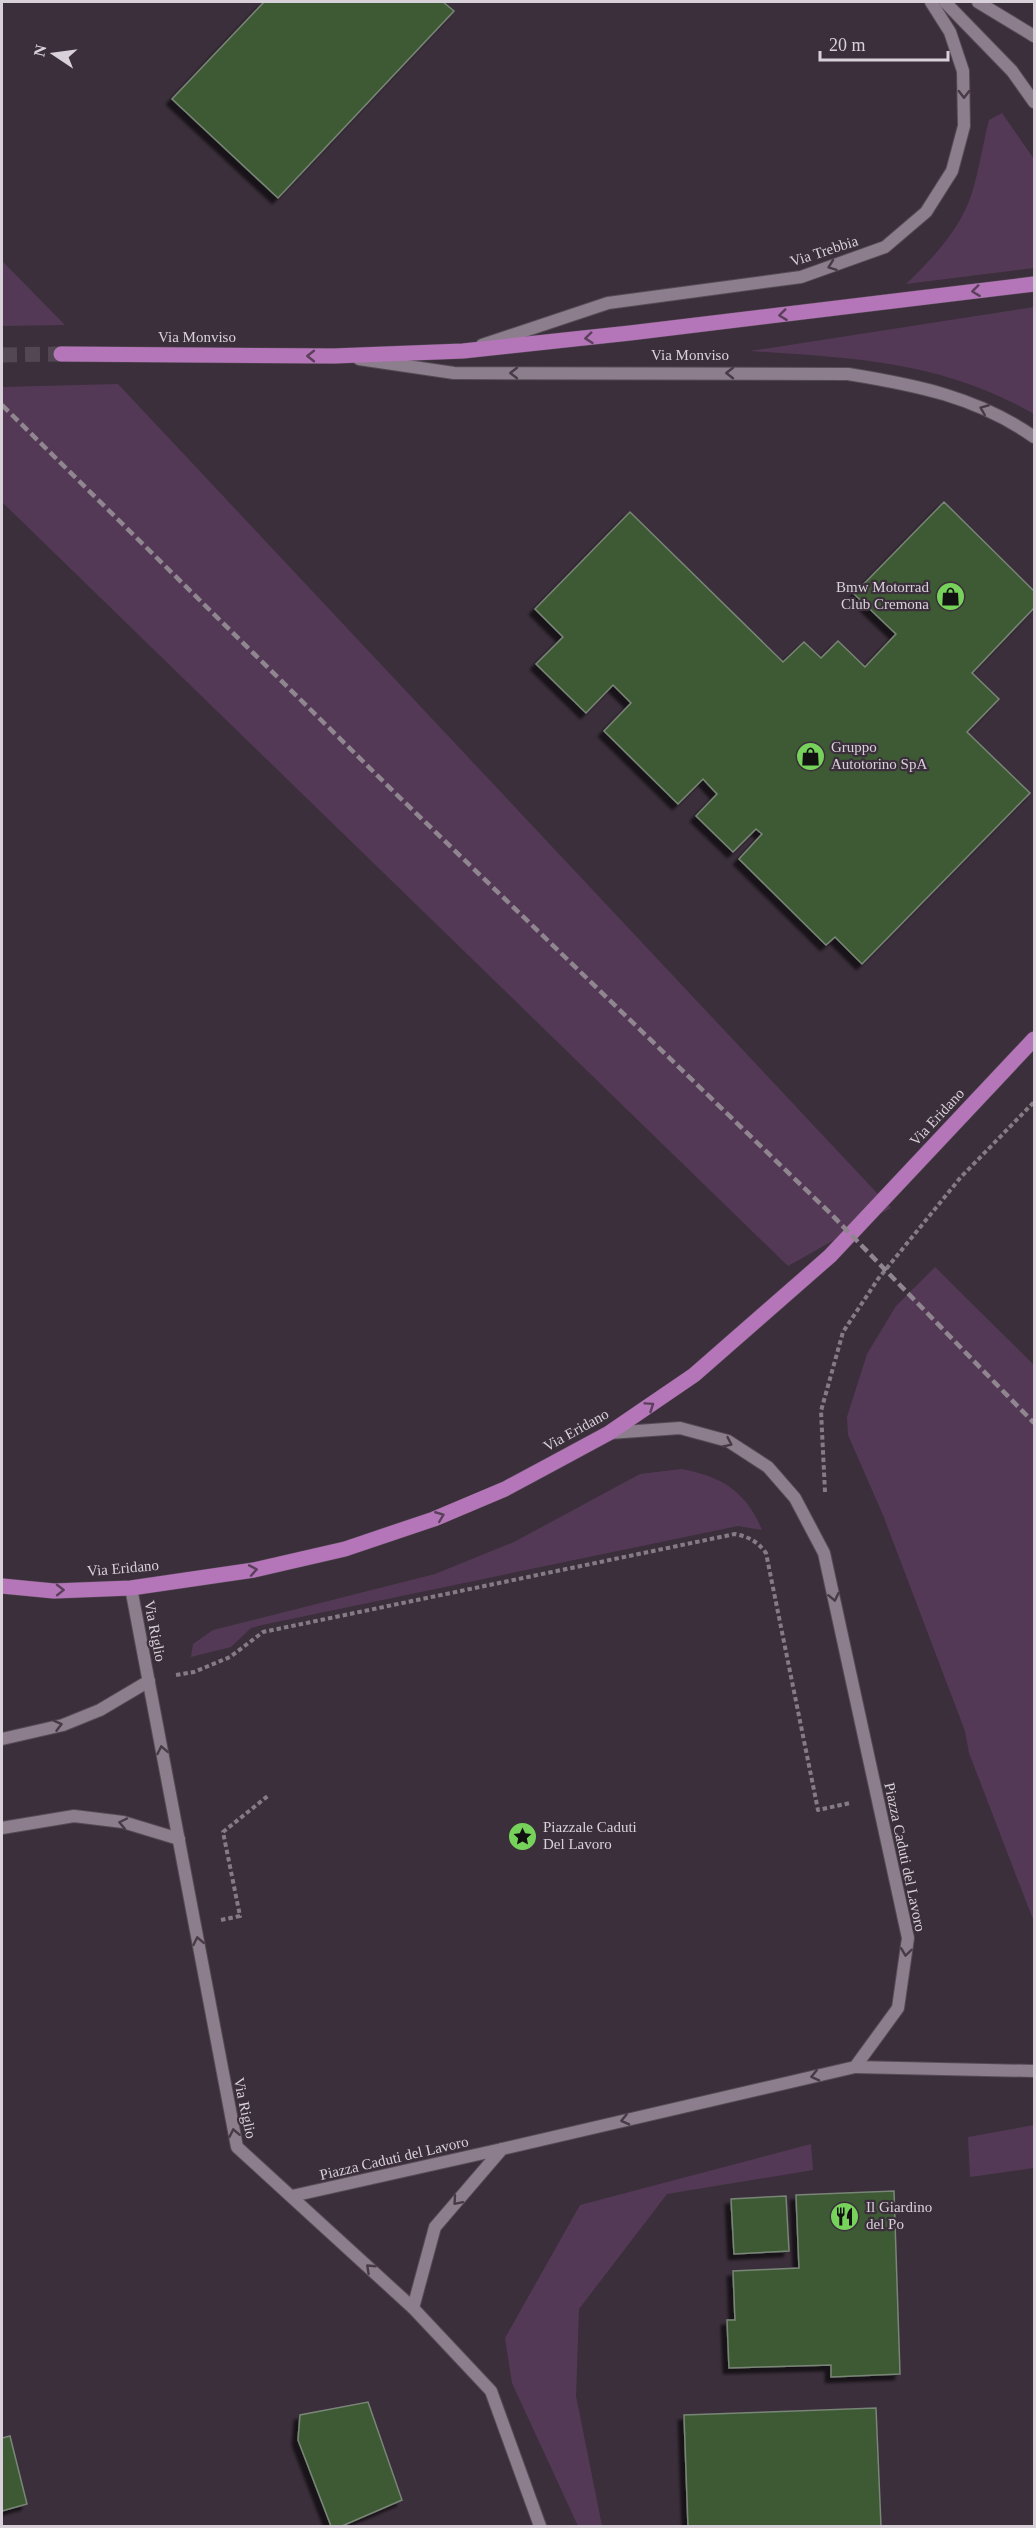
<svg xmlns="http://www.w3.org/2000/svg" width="1036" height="2528" font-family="'Times New Roman',serif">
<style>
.green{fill:#543956}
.building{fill:#3c5a34;stroke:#798576;stroke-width:1.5;filter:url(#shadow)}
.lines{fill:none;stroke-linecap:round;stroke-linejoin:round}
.primary-tunnel{stroke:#534753;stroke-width:15;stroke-dasharray:15 8;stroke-linecap:butt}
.service-casing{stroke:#554b55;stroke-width:14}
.minor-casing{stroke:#554b55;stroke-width:14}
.tertiary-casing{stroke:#554b55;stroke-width:14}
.primary-casing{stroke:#554b55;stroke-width:16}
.path{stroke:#857b85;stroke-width:4;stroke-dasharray:4.5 3;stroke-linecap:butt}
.service{stroke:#8c7e8c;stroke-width:12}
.minor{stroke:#8c7e8c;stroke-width:12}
.tertiary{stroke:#8c7e8c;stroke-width:12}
.primary{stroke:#b575b9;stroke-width:15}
.rail{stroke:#908690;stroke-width:4.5;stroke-dasharray:9 4.5;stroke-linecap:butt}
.oneway{stroke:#473b47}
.oneway2{stroke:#5a405a}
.labels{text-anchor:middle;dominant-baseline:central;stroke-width:4.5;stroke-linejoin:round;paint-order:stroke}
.street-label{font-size:15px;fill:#d9d1d9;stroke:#3b2f3b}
.poi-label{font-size:15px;fill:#d9d1d9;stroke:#3b2f3b;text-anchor:start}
</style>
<defs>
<filter id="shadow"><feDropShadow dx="-5.5" dy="5.5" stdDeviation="1.5" flood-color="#0009"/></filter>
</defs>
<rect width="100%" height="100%" fill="#3b2f3b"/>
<g class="green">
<path d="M1002,113L1034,159V268L906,284C933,258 960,230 972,193C979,170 983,144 989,120Z"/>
<polygon points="2,261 65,325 2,326"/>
<path d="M1034,307V414C941,361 855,358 750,351Z"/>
<polygon points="118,384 891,1208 788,1266 2,502 2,387"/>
<polygon points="935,1267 1034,1365 1034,1922 969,1753 965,1731 883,1515 848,1435 847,1417 867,1354 896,1306"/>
<path d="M681,1469C721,1476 746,1491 762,1530L738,1526L262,1625L251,1628L231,1647L191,1657L193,1644L213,1630L435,1574L514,1542L640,1474Z"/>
<polygon points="1034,2125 1034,2168 970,2177 968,2137"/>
<polygon points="811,2144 813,2170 667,2194 579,2309 576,2396 602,2526 578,2526 512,2383 505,2338 580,2205"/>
</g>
<g class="building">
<polygon points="264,2 443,2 454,11 278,198 172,99"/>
<polygon points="944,502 1034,591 1034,608 972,673 999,699 967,732 1030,793 862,964 835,937 826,945 739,859 762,834 756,829 733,852 696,816 717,794 703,779 678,804 604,731 631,703 613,685 586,713 536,664 563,637 535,609 630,512 783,662 804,642 821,658 838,641 865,667 896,634 854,594"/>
<polygon points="894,2191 900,2374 831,2377 831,2365 729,2368 727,2320 735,2320 733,2271 799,2268 796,2195"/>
<polygon points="786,2196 789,2251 734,2254 731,2199"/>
<polygon points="368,2402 402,2500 342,2526 331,2526 298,2440 300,2415"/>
<polygon points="876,2408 881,2526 688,2526 684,2415"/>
<polygon points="10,2436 27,2504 2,2511 2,2438"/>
</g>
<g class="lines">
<polyline class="primary-tunnel" points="2,355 61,354"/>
<defs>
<g id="service">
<polyline points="2,1739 63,1725 100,1710 149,1681"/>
<polyline points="2,1828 74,1816 123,1822 179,1839"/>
<polyline points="855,2067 1034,2071"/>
</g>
<g id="minor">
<path d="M359,359L454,373L848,374C916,385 977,397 1034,437"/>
<polyline points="292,2196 502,2149"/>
</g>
<g id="tertiary">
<polyline points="945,2 1012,71 1034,102"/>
<polyline points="978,2 1034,36"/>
<polyline points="482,345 608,303 801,277 885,247 926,212 952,171 964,126 963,71 950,32 931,2"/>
<polyline points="131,1588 237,2147 413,2308 491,2391 540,2526"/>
<polyline points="413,2308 435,2227 502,2149 855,2067 898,2008 908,1938 824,1553 795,1498 768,1467 728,1441 680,1428 609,1433"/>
</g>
<g id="primary">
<polyline points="61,354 334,356 463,351 630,333 1034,284"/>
<polyline points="2,1586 54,1591 131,1588 254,1570 345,1549 434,1519 505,1489 546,1467 609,1433 694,1375 830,1256 1034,1039"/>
</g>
</defs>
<use href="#service" class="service-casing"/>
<use href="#minor" class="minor-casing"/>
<use href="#tertiary" class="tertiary-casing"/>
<use href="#primary" class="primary-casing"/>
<g class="path">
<polyline points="825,1492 821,1411 843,1332 878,1279 961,1177 1034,1102"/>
<path d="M176,1675L194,1672L230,1657L263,1632L735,1534C749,1537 757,1541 766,1553L818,1810L850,1803"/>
<polyline points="221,1920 240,1916 223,1832 269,1795"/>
</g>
<use href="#service" class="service"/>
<use href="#minor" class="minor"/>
<use href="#tertiary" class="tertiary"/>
<use href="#primary" class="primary"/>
<polyline class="rail" points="2,405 393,791 830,1213 1034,1423"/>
</g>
<defs><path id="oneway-chevron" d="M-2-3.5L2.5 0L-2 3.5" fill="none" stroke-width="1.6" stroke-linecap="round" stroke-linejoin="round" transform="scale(1.5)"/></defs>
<g class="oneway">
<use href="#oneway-chevron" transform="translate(964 94) rotate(90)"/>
<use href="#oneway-chevron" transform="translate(832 266) rotate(160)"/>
<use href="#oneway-chevron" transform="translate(514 373) rotate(180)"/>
<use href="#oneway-chevron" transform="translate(730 373) rotate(-180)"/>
<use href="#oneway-chevron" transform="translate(984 409) rotate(-158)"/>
<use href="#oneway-chevron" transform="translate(728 1443) rotate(25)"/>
<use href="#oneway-chevron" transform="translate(834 1597) rotate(78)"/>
<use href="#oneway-chevron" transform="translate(58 1725) rotate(-15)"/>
<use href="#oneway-chevron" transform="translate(162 1750) rotate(-101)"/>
<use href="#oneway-chevron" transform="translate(123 1823) rotate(-168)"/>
<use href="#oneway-chevron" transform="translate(198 1941) rotate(-101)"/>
<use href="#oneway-chevron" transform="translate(906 1952) rotate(98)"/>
<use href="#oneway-chevron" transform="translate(815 2076) rotate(167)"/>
<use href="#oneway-chevron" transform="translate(625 2120) rotate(167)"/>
<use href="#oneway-chevron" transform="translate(234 2133) rotate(-101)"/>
<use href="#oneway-chevron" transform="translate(457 2201) rotate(131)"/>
<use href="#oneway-chevron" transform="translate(370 2268) rotate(-137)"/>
</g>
<g class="oneway2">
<use href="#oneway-chevron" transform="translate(976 291) rotate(173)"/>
<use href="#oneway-chevron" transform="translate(783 315) rotate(173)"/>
<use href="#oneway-chevron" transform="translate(589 338) rotate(174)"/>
<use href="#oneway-chevron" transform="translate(311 356) rotate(-180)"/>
<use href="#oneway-chevron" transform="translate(650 1406) rotate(-34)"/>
<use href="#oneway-chevron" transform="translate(440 1516) rotate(-22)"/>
<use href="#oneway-chevron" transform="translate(253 1570) rotate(-10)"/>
<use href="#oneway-chevron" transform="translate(60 1590) rotate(-1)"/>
</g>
<defs>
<symbol id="shop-disc" viewBox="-11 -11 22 22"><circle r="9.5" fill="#76d25a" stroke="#3b2f3b"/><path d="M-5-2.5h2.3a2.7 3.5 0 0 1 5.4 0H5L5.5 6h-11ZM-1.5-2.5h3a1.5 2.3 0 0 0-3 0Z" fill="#111"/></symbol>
<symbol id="sight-disc" viewBox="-11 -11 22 22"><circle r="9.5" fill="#76d25a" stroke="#3b2f3b"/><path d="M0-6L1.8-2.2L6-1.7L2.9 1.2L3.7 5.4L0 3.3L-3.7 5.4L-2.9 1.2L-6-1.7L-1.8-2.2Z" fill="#111"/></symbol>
<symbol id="restaurant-disc" viewBox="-11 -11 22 22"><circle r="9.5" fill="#76d25a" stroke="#3b2f3b"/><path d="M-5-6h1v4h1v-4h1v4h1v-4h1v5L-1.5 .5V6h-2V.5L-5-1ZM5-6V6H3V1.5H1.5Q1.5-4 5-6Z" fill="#111"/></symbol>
</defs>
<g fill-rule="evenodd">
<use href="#shop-disc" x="934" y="580" width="33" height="33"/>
<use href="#shop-disc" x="794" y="740" width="33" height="33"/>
<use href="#sight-disc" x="506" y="1820" width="33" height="33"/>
<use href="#restaurant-disc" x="828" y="2200" width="33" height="33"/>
</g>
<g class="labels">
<g class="street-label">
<text transform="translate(824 251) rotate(-18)">Via Trebbia</text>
<text x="197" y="337">Via Monviso</text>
<text x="690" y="355">Via Monviso</text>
<text transform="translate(937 1117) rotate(-47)">Via Eridano</text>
<text transform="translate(576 1430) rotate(-29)">Via Eridano</text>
<text transform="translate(123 1568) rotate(-5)">Via Eridano</text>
<text transform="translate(155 1631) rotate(79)">Via Riglio</text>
<text transform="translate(905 1857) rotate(78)">Piazza Caduti del Lavoro</text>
<text transform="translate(245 2108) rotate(78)">Via Riglio</text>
<text transform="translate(394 2158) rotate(-13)">Piazza Caduti del Lavoro</text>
</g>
<g class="poi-label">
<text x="929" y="587" text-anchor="end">Bmw Motorrad<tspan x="929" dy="17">Club Cremona</tspan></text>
<text x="831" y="747">Gruppo<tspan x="831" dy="17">Autotorino SpA</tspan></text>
<text x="543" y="1827">Piazzale Caduti<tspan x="543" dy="17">Del Lavoro</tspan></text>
<text x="866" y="2207">Il Giardino<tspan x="866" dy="17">del Po</tspan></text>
</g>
</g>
<rect width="1036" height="2528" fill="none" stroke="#d9d1d9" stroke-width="6"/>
<g transform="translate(54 54) rotate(283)" stroke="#3b2f3b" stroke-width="4.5" paint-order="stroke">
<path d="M0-4.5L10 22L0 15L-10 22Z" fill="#d9d1d9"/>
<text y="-9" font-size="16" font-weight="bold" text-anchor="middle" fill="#d9d1d9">N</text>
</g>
<path d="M820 51v9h128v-9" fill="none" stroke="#d9d1d9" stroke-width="3"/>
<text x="829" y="51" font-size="18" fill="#d9d1d9" stroke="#3b2f3b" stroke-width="4.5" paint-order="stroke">20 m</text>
</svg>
